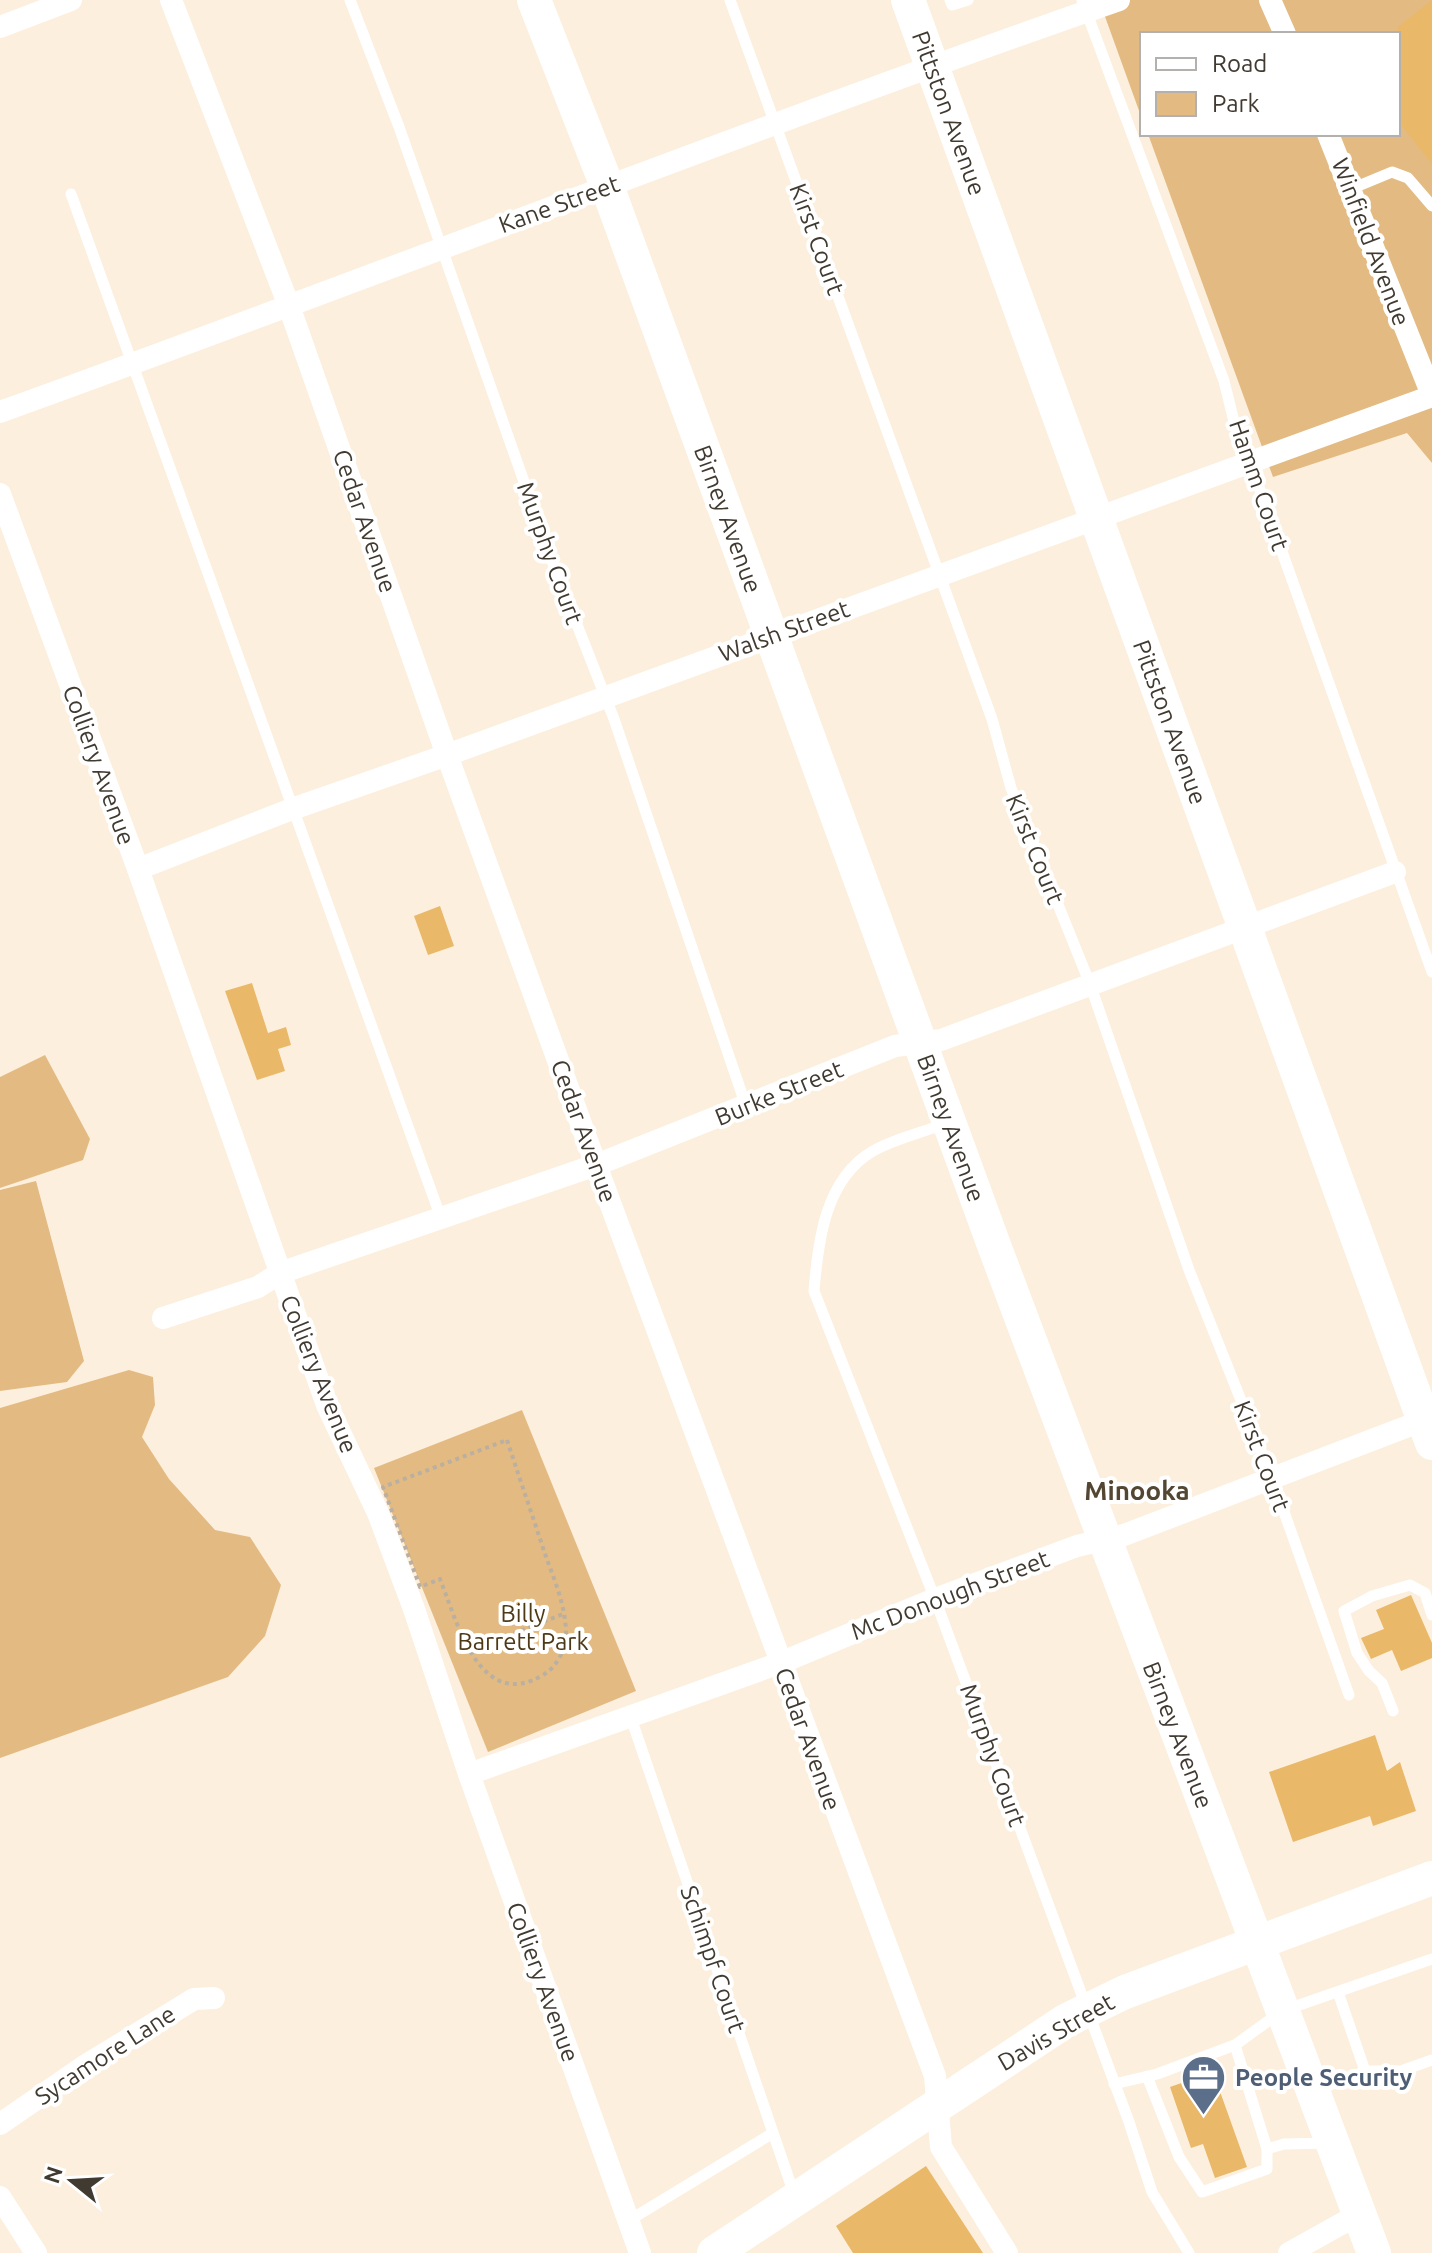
<svg xmlns="http://www.w3.org/2000/svg" width="1432" height="2253" font-family="Ubuntu,sans-serif">
<style>
.green{fill:#e3bb82}
.building{fill:#e9b868}
.lines{fill:none;stroke-linecap:round;stroke-linejoin:round}
.path{stroke:#baafa0;stroke-width:4;stroke-dasharray:4 4;stroke-linecap:butt}
.service{stroke:#fff;stroke-width:11}
.minor{stroke:#fff;stroke-width:22}
.primary{stroke:#fff;stroke-width:34}
.labels{text-anchor:middle;dominant-baseline:central;stroke-width:8;stroke-linejoin:round;paint-order:stroke}
.street-label{font-size:24px;fill:#413a31;stroke:#fff}
.park-label{font-size:24px;fill:#4e3917;stroke:#fff}
.service-label{font-size:24px;font-weight:bold;fill:#4e5e75;stroke:#fff;text-anchor:start}
.neighbourhood-label{font-size:26px;font-weight:bold;fill:#534632;stroke:#fff}
</style>
<rect width="100%" height="100%" fill="#fdefdd"/>
<g class="green">
<polygon points="1099,0 1432,0 1432,463 1407,433 1273,477 1148,134 1398,134 1398,34 1142,34 1142,119"/>
<polygon points="45,1055 90,1139 83,1160 0,1188 0,1077"/>
<polygon points="36,1181 84,1361 67,1382 0,1391 0,1190"/>
<polygon points="129,1370 153,1377 155,1405 142,1437 169,1479 215,1530 250,1537 281,1585 265,1636 228,1677 0,1758 0,1408"/>
<polygon points="522,1410 636,1691 488,1752 374,1468"/>
</g>
<g class="building">
<polygon points="1432,0 1432,164 1398,121 1398,27"/>
<polygon points="440,906 454,946 428,955 414,916"/>
<polygon points="252,983 268,1033 286,1027 291,1045 278,1049 285,1071 257,1080 225,991"/>
<polygon points="1411,1595 1432,1643 1432,1658 1401,1671 1392,1650 1371,1659 1361,1638 1384,1629 1376,1610"/>
<polygon points="1375,1735 1387,1771 1400,1762 1416,1811 1373,1826 1370,1816 1293,1842 1269,1772"/>
<polygon points="1213,2072 1247,2167 1215,2178 1203,2144 1191,2148 1170,2087"/>
<polygon points="926,2166 983,2253 853,2253 836,2226"/>
</g>
<g class="lines">
<g class="path">
<path d="M507,1440C519,1477 532,1514 544,1551C553,1577 566,1605 566,1634C566,1649 557,1667 543,1675C479,1713 457,1621 440,1579L420,1587L383,1487Z"/>
<polyline points="469,1651 563,1614"/>
</g>
<g class="service">
<polyline points="350,0 399,127 552,561 614,719 746,1106"/>
<polyline points="730,0 992,719 1011,788 1090,984 1189,1270 1272,1478 1349,1695"/>
<polyline points="950,0 952,5 968,0"/>
<polyline points="1082,0 1224,381 1241,450 1260,490 1432,972"/>
<polyline points="1351,189 1392,172 1408,178 1432,206"/>
<polyline points="71,194 441,1218"/>
<path d="M944,1124C921,1133 894,1139 873,1151C825,1179 818,1241 814,1291L935,1599L1129,2122L1152,2192L1189,2253"/>
<polyline points="1393,1711 1382,1683 1369,1671 1357,1653 1344,1611 1372,1596 1410,1585 1425,1593 1432,1615"/>
<polyline points="631,1718 794,2194"/>
<polyline points="1338,1992 1365,2071"/>
<polyline points="1147,2076 1179,2157 1202,2192 1267,2169 1267,2149 1235,2045"/>
<polyline points="1114,2084 1157,2074 1235,2045 1282,2011 1432,1959"/>
<polyline points="1318,2090 1365,2071 1401,2071 1432,2060"/>
<polyline points="1267,2149 1284,2144 1329,2143"/>
<polyline points="628,2221 773,2133"/>
</g>
<g class="minor">
<polyline points="171,0 289,306 447,755 596,1165 935,2076 941,2147 1007,2253"/>
<polyline points="1270,0 1285,34"/>
<polyline points="0,27 71,0"/>
<polyline points="1328,134 1432,395"/>
<path d="M0,412C374,277 744,131 1119,0"/>
<polyline points="0,494 138,869 327,1405 378,1513 414,1609 469,1774 640,2253"/>
<polyline points="138,869 292,809 447,755 1432,396"/>
<polyline points="163,1318 258,1287 280,1273 596,1165 895,1046 941,1040 1395,872"/>
<polyline points="469,1774 780,1663 935,1599 1077,1546 1124,1535 1432,1417"/>
<polyline points="0,2124 83,2067 194,1999 214,1998"/>
<polyline points="0,2197 36,2253"/>
<polyline points="1289,2253 1359,2214"/>
</g>
<g class="primary">
<polyline points="534,0 607,186 995,1248 1374,2253"/>
<polyline points="908,0 1432,1443"/>
<polyline points="714,2253 1067,2020 1125,1992 1432,1878"/>
</g>
</g>
<defs>
<symbol id="office-pin" viewBox="-11 -11 22 30"><path d="M0 17L-7.5 6A9.5 9.5 0 1 1 7.5 6Z" fill="#5c6f8a" stroke="#fff"/><path d="M-6-3h4V-5.5h4V-3h4V5H-6ZM-1-4.5V-3h2v-1.5ZM-6 0V1H6V0Z" fill="#fff"/></symbol>
</defs>
<g fill-rule="evenodd">
<use href="#office-pin" x="1178" y="2052" width="51" height="69"/>
</g>
<g class="labels">
<g class="street-label">
<text transform="translate(949 113) rotate(70)">Pittston Avenue</text>
<text transform="translate(559 204) rotate(-20)">Kane Street</text>
<text transform="translate(817 239) rotate(70)">Kirst Court</text>
<text transform="translate(1371 242) rotate(69)">Winfield Avenue</text>
<text transform="translate(1259 485) rotate(71)">Hamm Court</text>
<text transform="translate(728 519) rotate(70)">Birney Avenue</text>
<text transform="translate(365 521) rotate(71)">Cedar Avenue</text>
<text transform="translate(550 553) rotate(70)">Murphy Court</text>
<text transform="translate(784 631) rotate(-20)">Walsh Street</text>
<text transform="translate(1170 722) rotate(70)">Pittston Avenue</text>
<text transform="translate(99 765) rotate(70)">Colliery Avenue</text>
<text transform="translate(1035 849) rotate(68)">Kirst Court</text>
<text transform="translate(779 1093) rotate(-22)">Burke Street</text>
<text transform="translate(951 1128) rotate(70)">Birney Avenue</text>
<text transform="translate(584 1131) rotate(70)">Cedar Avenue</text>
<text transform="translate(319 1374) rotate(68)">Colliery Avenue</text>
<text transform="translate(1262 1456) rotate(69)">Kirst Court</text>
<text transform="translate(950 1595) rotate(-21)">Mc Donough Street</text>
<text transform="translate(1178 1735) rotate(69)">Birney Avenue</text>
<text transform="translate(808 1739) rotate(70)">Cedar Avenue</text>
<text transform="translate(993 1755) rotate(70)">Murphy Court</text>
<text transform="translate(713 1959) rotate(71)">Schimpf Court</text>
<text transform="translate(543 1982) rotate(70)">Colliery Avenue</text>
<text transform="translate(1056 2032) rotate(-30)">Davis Street</text>
<text transform="translate(105 2055) rotate(-33)">Sycamore Lane</text>
</g>
<g class="park-label">
<text x="523" y="1613">Billy<tspan x="523" dy="28">Barrett Park</tspan></text>
</g>
<g class="service-label">
<text x="1235" y="2077">People Security</text>
</g>
<g class="neighbourhood-label">
<text x="1137" y="1490">Minooka</text>
</g>
</g>
<rect x="1140" y="32" width="260" height="104" fill="#ffffff" stroke="#b3b0ad" stroke-width="2"/>
<rect x="1156" y="58" width="40" height="12" fill="#ffffff" stroke="#b3b0ad" stroke-width="2"/>
<text x="1212" y="72" font-size="24" fill="#413a31">Road</text>
<rect x="1156" y="92" width="40" height="24" fill="#e3bb82" stroke="#b3b0ad" stroke-width="2"/>
<text x="1212" y="112" font-size="24" fill="#413a31">Park</text>
<g transform="translate(72 2181) rotate(288)" stroke="#ffffff" stroke-width="6" paint-order="stroke">
<path d="M0-6L14 30L0 20L-14 30Z" fill="#413a31"/>
<text y="-12" font-size="22" font-weight="bold" text-anchor="middle" fill="#413a31">N</text>
</g>
</svg>
